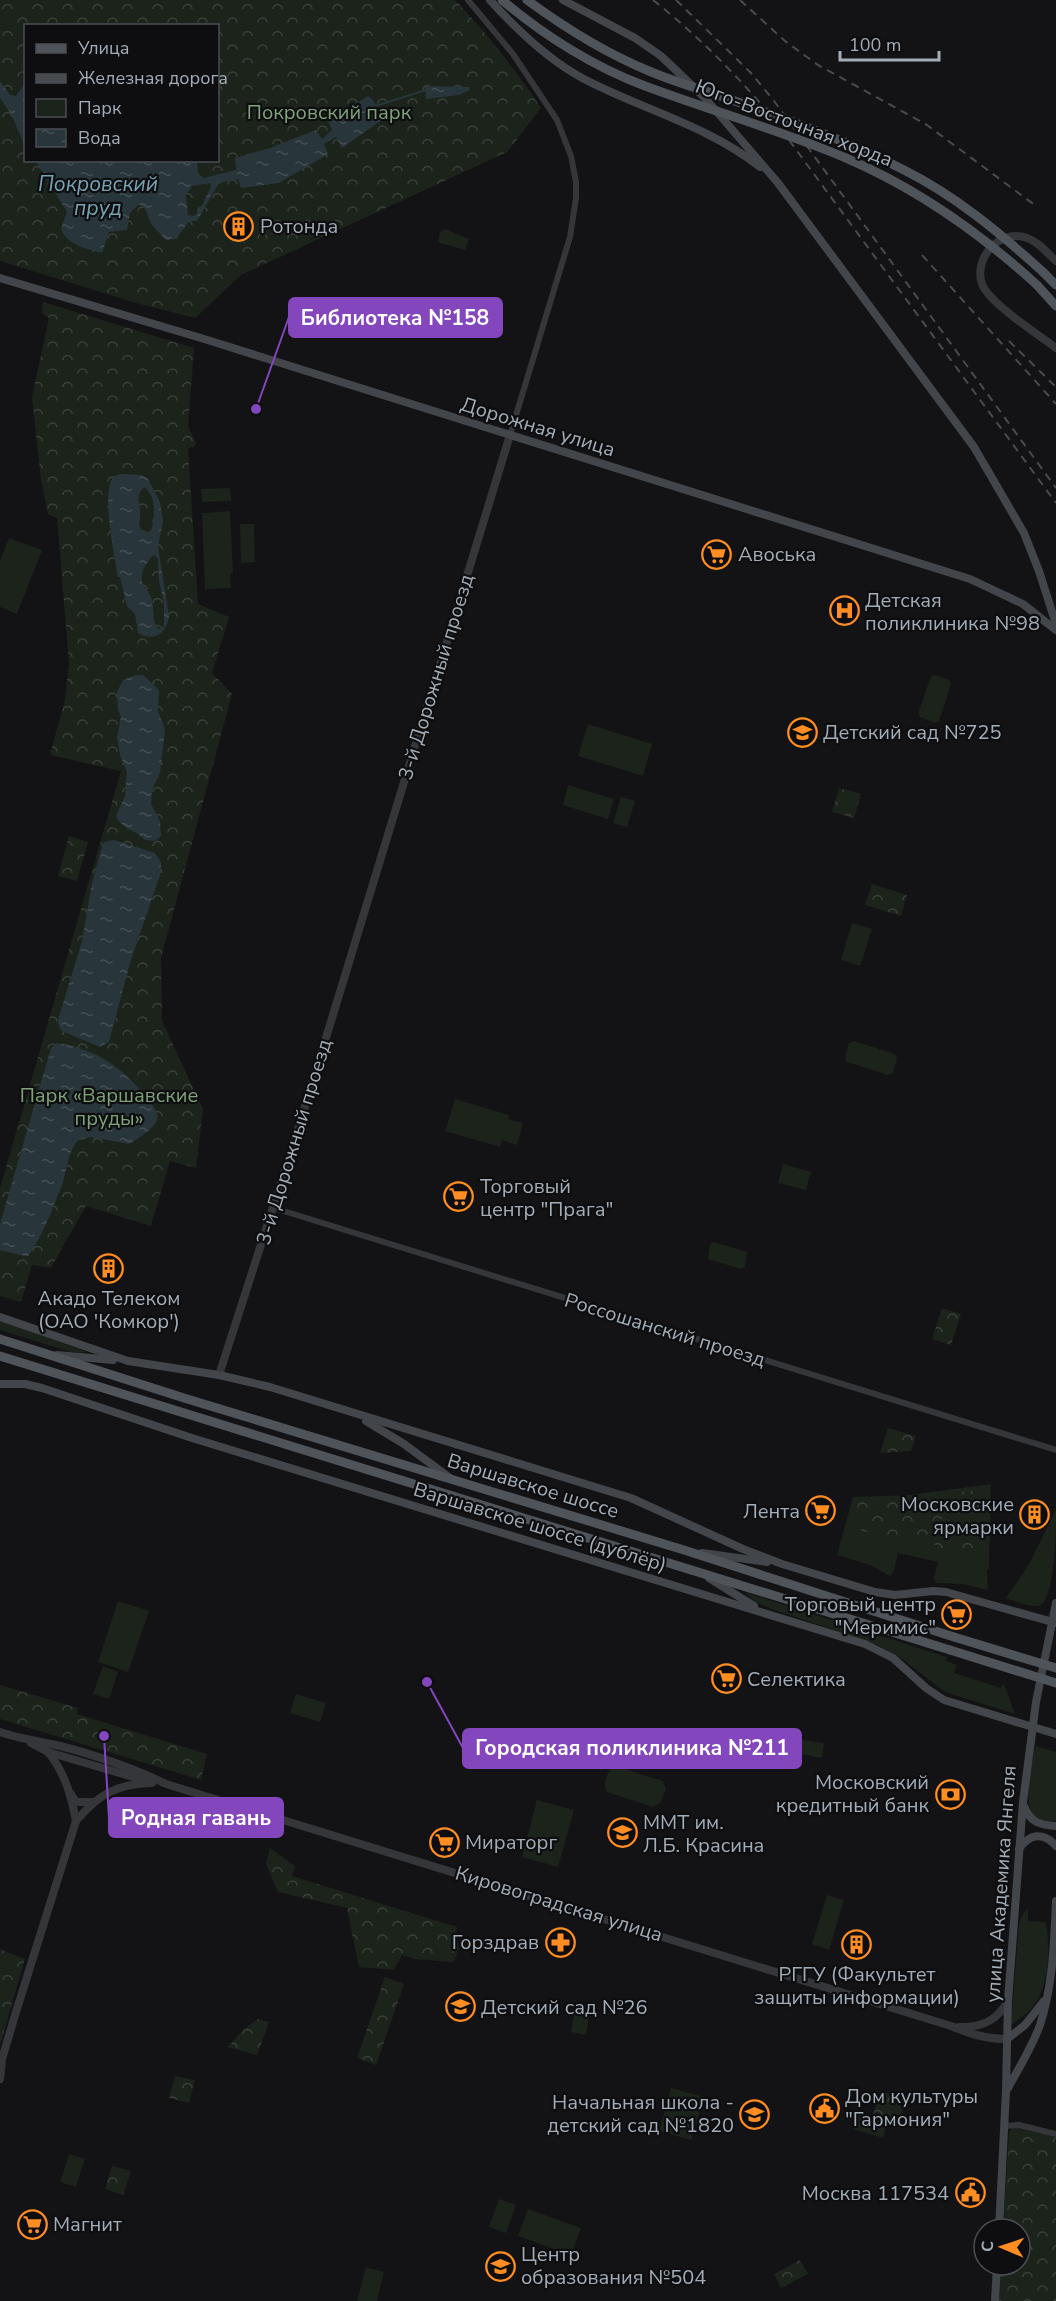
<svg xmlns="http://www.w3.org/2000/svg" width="1056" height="2301" font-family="'Nunito Sans',sans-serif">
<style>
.green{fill:#1b231b}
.forest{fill:url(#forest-crowns);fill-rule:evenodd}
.water{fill:url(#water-ripples);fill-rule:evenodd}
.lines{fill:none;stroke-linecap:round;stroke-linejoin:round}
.stream{stroke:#28353a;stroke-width:2}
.minor{stroke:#34363a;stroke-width:6}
.tertiary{stroke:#34363a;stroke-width:8}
.secondary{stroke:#42454a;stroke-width:8}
.primary{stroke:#4f535a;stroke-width:9}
.rail{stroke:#474a4f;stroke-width:2;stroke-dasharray:8 6;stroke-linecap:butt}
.primary-bridge{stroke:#4f535a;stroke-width:9}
.labels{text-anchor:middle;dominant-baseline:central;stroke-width:4.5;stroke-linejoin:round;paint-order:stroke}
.park-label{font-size:20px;fill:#7ea379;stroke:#0e0e10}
.street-label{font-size:20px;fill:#a3adb7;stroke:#0e0e10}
.poi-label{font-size:20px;fill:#a3adb7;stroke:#0e0e10;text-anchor:start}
.water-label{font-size:21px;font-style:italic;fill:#77a3b5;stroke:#0e0e10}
.leader{fill:none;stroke:#8346bd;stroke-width:2}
.callout-dot{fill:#8346bd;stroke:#0e0e10;stroke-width:2}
.callout{fill:#8346bd;stroke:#8346bd;stroke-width:2}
.callout-label{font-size:21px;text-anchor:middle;font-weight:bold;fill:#fff}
</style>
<defs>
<pattern id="forest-crowns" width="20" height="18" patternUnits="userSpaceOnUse" patternTransform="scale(1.5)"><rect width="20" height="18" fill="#1b231b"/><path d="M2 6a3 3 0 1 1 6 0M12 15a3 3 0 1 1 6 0" fill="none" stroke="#39403a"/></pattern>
<pattern id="water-ripples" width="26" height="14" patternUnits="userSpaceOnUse" patternTransform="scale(1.5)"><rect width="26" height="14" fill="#28353a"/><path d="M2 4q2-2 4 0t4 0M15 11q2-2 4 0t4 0" fill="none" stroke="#445054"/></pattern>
</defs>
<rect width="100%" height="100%" fill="#131315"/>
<g class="green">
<polygon points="445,229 469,239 465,250 440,243 438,241 440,232"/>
<polygon points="230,488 231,501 202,502 201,489"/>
<polygon points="230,511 233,573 230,573 231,588 205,589 202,513"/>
<polygon points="240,524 254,524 255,562 241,563"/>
<polygon points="9,538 42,550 17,614 0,607 0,561"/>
<polygon points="935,675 950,680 951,684 939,721 935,723 920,717 918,714 931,676"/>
<polygon points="588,724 652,744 643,776 578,756"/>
<polygon points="568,785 614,799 608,819 563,805"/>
<polygon points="621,797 635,801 627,827 613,823"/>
<polygon points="852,923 872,929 860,966 841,960"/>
<polygon points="854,1041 895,1054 897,1058 893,1073 888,1075 847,1062 845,1058 849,1043"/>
<polygon points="455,1099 509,1115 508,1119 523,1123 517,1145 502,1140 500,1147 445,1131"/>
<polygon points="783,1164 811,1172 806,1190 778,1183"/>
<polygon points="714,1242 747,1252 745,1267 741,1269 708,1259 710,1244"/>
<polygon points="0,1321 85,1351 85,1353 71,1352 0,1330"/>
<polygon points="991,1484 989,1569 987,1569 988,1590 962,1584 936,1583 934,1578 938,1562 898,1553 893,1573 890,1576 870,1565 837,1555 853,1497 909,1495"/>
<path d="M1056,1510C1056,1527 1056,1603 1038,1606C1029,1607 1015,1601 1006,1598L1028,1566Z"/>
<polygon points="744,1592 947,1657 946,1661 957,1665 954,1673 1001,1688 1004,1684 1015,1714 945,1692 902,1659 878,1645 769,1608 756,1602"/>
<polygon points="118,1601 149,1611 128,1672 98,1662"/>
<polygon points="103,1666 118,1672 109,1699 93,1694"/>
<polygon points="296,1694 326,1703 320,1722 290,1713"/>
<polygon points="797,1739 824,1743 822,1758 795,1753"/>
<path d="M1035,1746L1056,1752V1821C1050,1821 1043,1821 1037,1819C1020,1810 1033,1762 1035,1746Z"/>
<path d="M615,1766L663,1781L666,1789L660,1803L653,1807L607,1792C602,1784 607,1771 615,1766Z"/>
<polygon points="537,1800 574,1810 558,1867 522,1857"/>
<polygon points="827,1895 844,1900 829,1950 812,1944"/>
<path d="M1028,1908V1921L1046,1922C1050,1947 1050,1982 1035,2004C1029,2013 1019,2019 1011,2025L1019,1923L1023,1914Z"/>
<polygon points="576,2003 591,2006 586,2035 571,2032"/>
<polygon points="671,2088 704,2097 691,2140 659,2131"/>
<polygon points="858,2114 887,2123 883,2138 853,2129"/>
<polygon points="69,2154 85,2159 76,2187 60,2182"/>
<polygon points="499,2199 516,2205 506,2233 489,2227"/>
<polygon points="528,2209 581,2228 571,2255 518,2236"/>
<polygon points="366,2267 384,2272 377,2301 357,2301"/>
</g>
<g class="forest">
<path d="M0,0H455C488,34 515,69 541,108L507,152L241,275L195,318L136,303L0,261ZM26,26H218V160H26Z"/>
<polygon points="43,302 194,348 188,426 196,443 194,447 188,448 198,604 229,617 212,673 232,694 161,958 162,1021 203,1109 196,1168 170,1161 151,1226 86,1206 51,1268 32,1265 21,1302 0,1296 0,1188 121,771 50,755 65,700 69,663 57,518 48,514 41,480 32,397 49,318 42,313"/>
<polygon points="839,788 861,794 854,818 832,812"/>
<polygon points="69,836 88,842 77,881 58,876"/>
<polygon points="872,884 907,895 901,916 865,905"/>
<polygon points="942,1308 961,1314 951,1345 932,1339"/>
<polygon points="888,1428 916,1436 911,1451 880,1453"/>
<path d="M985,1489L990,1492L988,1543L975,1554L962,1556L939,1548L932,1543L915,1544L909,1539L875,1535L860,1530V1514L853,1511L857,1499L908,1498ZM974,1506L978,1507L980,1510V1519C956,1538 966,1532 937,1528L935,1525C943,1511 959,1524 974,1506Z"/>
<polygon points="0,1685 78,1708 77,1714 207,1754 201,1780 0,1719"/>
<polygon points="270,1848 295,1866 292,1876 457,1927 453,1941 460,1943 454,1962 414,1959 402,1955 394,1970 359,1967 347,1908 278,1892 266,1864"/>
<polygon points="0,1949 25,1959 0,2045"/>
<polygon points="385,1977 404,1984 376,2065 357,2058"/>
<polygon points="258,2019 269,2022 257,2055 228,2047 245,2028"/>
<polygon points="175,2076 195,2080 189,2103 169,2098"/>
<polygon points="880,2091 906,2099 900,2122 873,2115"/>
<polygon points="1013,2127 1056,2137 1056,2301 999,2301 1001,2265 1020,2265 1020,2229 1003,2229 1009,2132"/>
<polygon points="112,2166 131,2171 123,2195 105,2189"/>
<polygon points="800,2260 808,2274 781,2288 774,2274"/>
</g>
<g class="water">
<polygon points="0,81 10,95 16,96 25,83 25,146 11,114 0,98"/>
<polygon points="425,86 469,87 470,90 459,95 426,99"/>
<path d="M368,96L373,100L383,119L342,148L336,137L324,144L328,154L279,183L241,188L238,179L219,183L197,221H189L176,239L166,240L151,224L144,206L138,205L130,213L127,230L109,232L102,253C87,249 67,245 61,229L67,212L36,161H197L198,173L203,178L236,170L235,158L270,148L316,130L322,139L332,130L328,121ZM210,183L211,187C207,195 200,211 194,216L188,215L186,195L192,186Z"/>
<path d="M126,474L141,475L148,479L160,502L163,521L158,546L169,617C166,634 154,642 138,633L135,614L127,606L120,577H118C115,559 101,491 113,478C116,474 121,474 126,474ZM144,487C157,496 155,517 151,531L144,533C136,525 141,520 140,510C139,500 136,495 144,487ZM154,555L158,559L159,581L164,603V627L158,629C152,620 154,612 152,601C151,593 146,591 143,584C138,575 147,560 154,555Z"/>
<path d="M136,675H143L159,690L158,711L165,730L160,773L152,790L151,804L160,821L161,836L155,841L145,840C136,830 121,829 116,816L125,796L127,772L120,755L117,737L121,717L118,710L117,692L123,680Z"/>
<polygon points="114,840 155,853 161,862 161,872 130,963 109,1042 100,1047 62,1031 59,1027 58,1020 82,941 92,883 102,847 104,842"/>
<path d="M56,1043C96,1048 125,1069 148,1100C152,1105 160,1113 157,1120C154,1129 137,1139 129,1144L90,1137L77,1141C68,1153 67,1168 63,1182C55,1203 42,1238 28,1256H25L0,1250V1224L51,1048Z"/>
</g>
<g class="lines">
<polyline class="stream" points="375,106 426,90"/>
<g class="minor">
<polyline points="468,0 513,54 557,120 571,156 576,182 576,198 570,237 510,435"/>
<polyline points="274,1208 1056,1450"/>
<polyline points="1004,2126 1019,2125 1056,2134"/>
</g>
<g class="tertiary">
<path d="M1056,261C1047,253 1039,242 1027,238C1000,228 973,258 982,284C989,303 1039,335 1056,348"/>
<polyline points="219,1375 296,1136 510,435"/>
<path d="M0,1732C20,1739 40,1741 60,1746C93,1754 135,1769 166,1784L951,2026C970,2034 986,2039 1007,2039"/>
<polyline points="31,1743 48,1752 147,1781"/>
<path d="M48,1752C65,1773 71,1795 76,1821"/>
<polyline points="71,1794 76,1802 92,1802"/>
<path d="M959,2027C981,2028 997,2021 1008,2001"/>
<path d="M0,2079L2,2059L16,2012L76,1821C99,1794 116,1784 152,1783"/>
</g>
<g class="secondary">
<path d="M490,0C517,30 548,60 584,79C641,109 709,126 760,167"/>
<polyline points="563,0 635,38 661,56 705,98 778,183 974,447 1024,533 1039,571 1056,624"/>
<polyline points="0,278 201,338 970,579 1023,604 1056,630"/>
<polyline points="0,1317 128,1361 219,1375 270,1387 631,1498 743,1549 782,1564 875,1592 895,1595 933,1591 946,1592 1056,1623"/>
<polyline points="57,1355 113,1360"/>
<polyline points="0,1384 25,1384 42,1388 192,1438 865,1644 893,1658 926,1688 944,1700 1056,1734"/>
<polyline points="366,1421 404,1444 450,1478"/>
<polyline points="702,1553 767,1562"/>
<polyline points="709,1578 754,1606"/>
<path d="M1024,1806C1030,1822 1039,1825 1056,1826"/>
<path d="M1019,1849C1029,1834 1043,1831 1056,1846"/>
<polyline points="1007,2039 1025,2025 1044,2001"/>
<path d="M1008,2088C1019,2068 1032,2047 1040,2025C1053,1985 1054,1943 1056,1901"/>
<polyline points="999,2229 1006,2091 1008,2001 1023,1802 1036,1702 1056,1603"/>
<polyline points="995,2301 997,2265"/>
</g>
<g class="primary">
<polyline points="1043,272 1056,285"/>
<polyline points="1037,285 1056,306"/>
<polyline points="0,1339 184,1398 684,1550 954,1637"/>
<polyline points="0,1356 950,1650"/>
</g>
<g class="rail">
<path d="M653,0C697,35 736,74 772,117L1056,503"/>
<polyline points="676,0 751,73 774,101 1056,488"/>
<polyline points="740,0 785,41 818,65 927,125 1036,206"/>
<polyline points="922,255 1056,404"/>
<polyline points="1009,341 1056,387"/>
</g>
<g class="primary-bridge">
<path d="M502,0C543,35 594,67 645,86C712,111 780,130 846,158C918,189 979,232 1037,285"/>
<path d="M527,0C565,28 605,53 649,71C677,83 707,91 735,101C792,121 850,142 904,170C956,196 1000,233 1043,272"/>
<polyline points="954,1637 1056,1668"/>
<polyline points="950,1650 1056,1683"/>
</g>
</g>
<defs>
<symbol id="building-ring" viewBox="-11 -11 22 22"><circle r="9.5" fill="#0e0e10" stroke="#ff8d21" stroke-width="1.5"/><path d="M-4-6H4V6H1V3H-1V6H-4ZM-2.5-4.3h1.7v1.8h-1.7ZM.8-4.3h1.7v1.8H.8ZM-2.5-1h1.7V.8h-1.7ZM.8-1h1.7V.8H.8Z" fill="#ff8d21"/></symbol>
<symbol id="supermarket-ring" viewBox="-11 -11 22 22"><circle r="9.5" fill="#0e0e10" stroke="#ff8d21" stroke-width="1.5"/><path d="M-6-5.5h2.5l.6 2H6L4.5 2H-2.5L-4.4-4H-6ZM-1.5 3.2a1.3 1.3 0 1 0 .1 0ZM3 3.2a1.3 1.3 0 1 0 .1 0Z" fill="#ff8d21"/></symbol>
<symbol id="hospital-ring" viewBox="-11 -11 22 22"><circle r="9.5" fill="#0e0e10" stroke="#ff8d21" stroke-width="1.5"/><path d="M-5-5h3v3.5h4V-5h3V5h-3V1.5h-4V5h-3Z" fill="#ff8d21"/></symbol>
<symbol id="school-ring" viewBox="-11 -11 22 22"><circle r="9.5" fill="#0e0e10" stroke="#ff8d21" stroke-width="1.5"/><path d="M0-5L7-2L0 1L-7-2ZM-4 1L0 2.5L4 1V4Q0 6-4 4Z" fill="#ff8d21"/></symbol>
<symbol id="bank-ring" viewBox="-11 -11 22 22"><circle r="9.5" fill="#0e0e10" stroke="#ff8d21" stroke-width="1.5"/><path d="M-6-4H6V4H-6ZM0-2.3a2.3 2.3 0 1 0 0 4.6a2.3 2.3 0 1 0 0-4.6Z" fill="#ff8d21"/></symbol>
<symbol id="university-ring" viewBox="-11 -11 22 22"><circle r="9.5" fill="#0e0e10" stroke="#ff8d21" stroke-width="1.5"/><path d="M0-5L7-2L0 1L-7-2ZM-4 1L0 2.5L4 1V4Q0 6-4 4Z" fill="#ff8d21"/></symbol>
<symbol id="pharmacy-ring" viewBox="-11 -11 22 22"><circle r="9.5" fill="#0e0e10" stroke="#ff8d21" stroke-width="1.5"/><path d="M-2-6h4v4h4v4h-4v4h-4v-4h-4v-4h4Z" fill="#ff8d21"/></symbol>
<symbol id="civic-ring" viewBox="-11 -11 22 22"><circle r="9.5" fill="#0e0e10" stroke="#ff8d21" stroke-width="1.5"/><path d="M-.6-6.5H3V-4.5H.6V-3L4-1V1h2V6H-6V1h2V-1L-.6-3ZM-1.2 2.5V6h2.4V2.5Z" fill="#ff8d21"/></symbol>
</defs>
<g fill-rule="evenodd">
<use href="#building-ring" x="222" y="210" width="33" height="33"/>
<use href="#supermarket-ring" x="700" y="538" width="33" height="33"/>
<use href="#hospital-ring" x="828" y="594" width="33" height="33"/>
<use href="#school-ring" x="786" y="716" width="33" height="33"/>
<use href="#supermarket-ring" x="442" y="1180" width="33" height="33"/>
<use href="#building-ring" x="92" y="1252" width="33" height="33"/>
<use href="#supermarket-ring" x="804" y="1494" width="33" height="33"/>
<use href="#building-ring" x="1018" y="1498" width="33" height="33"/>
<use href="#supermarket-ring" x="940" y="1598" width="33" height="33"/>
<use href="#supermarket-ring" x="710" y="1662" width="33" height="33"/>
<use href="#bank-ring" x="934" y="1778" width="33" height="33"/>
<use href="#university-ring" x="606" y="1816" width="33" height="33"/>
<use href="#supermarket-ring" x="428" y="1826" width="33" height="33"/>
<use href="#pharmacy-ring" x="544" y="1926" width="33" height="33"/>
<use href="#building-ring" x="840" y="1928" width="33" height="33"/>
<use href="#school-ring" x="444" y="1990" width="33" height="33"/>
<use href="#civic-ring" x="808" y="2092" width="33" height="33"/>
<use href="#school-ring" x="738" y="2098" width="33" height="33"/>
<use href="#civic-ring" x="954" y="2176" width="33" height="33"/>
<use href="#supermarket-ring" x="16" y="2208" width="33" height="33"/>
<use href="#school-ring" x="484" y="2250" width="33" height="33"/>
</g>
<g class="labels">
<g class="park-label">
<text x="329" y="112">Покровский парк</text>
<text x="109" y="1095">Парк «Варшавские<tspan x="109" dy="23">пруды»</tspan></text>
</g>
<g class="street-label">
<text transform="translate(794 123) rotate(21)">Юго-Восточная хорда</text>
<text transform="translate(538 427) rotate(17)">Дорожная улица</text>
<text transform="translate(436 677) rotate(-73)">3-й Дорожный проезд</text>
<text transform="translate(294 1142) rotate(-73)">3-й Дорожный проезд</text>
<text transform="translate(665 1330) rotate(17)">Россошанский проезд</text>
<text transform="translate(533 1486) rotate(17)">Варшавское шоссе</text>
<text transform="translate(540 1527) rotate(17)">Варшавское шоссе (дублёр)</text>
<text transform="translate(1001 1884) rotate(-86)">улица Академика Янгеля</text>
<text transform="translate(559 1904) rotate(17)">Кировоградская улица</text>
</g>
<g class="poi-label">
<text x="260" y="226">Ротонда</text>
<text x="738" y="554">Авоська</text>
<text x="865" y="600">Детская<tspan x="865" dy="23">поликлиника №98</tspan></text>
<text x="823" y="732">Детский сад №725</text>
<text x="480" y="1186">Торговый<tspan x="480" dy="23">центр "Прага"</tspan></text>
<text x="109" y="1298" text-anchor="middle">Акадо Телеком<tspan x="109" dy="23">(ОАО 'Комкор')</tspan></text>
<text x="1014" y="1504" text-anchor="end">Московские<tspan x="1014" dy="23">ярмарки</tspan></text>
<text x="800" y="1511" text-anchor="end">Лента</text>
<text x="936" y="1604" text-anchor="end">Торговый центр<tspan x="936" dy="23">"Меримис"</tspan></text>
<text x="747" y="1679">Селектика</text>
<text x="929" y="1782" text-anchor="end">Московский<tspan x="929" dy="23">кредитный банк</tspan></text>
<text x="643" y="1822">ММТ им.<tspan x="643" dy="23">Л.Б. Красина</tspan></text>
<text x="465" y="1842">Мираторг</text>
<text x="539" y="1942" text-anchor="end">Горздрав</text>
<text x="857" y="1974" text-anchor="middle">РГГУ (Факультет<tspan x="857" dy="23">защиты информации)</tspan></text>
<text x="481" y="2007">Детский сад №26</text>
<text x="845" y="2096">Дом культуры<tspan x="845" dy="23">"Гармония"</tspan></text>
<text x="734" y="2102" text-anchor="end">Начальная школа -<tspan x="734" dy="23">детский сад №1820</tspan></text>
<text x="949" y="2193" text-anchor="end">Москва 117534</text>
<text x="53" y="2224">Магнит</text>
<text x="521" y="2254">Центр<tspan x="521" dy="23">образования №504</tspan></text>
</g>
<g class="water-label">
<text x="98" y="184">Покровский<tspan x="98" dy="24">пруд</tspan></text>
</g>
</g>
<path class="leader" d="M256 409L289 317M427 1682L463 1748M104 1736L109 1818"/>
<g class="callout-dot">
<circle cx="256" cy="409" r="6"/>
<circle cx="427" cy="1682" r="6"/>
<circle cx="104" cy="1736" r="6"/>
</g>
<g class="callout">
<rect x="289" y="298" width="213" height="39" rx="6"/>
<rect x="463" y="1729" width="338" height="39" rx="6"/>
<rect x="109" y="1798" width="174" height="39" rx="6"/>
</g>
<g class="callout-label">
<text x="395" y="325">Библиотека №158</text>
<text x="632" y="1755">Городская поликлиника №211</text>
<text x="196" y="1825">Родная гавань</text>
</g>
<rect x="24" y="24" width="195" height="138" fill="#0e0e10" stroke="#4a4e53" stroke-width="1.5"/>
<rect x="36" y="44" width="30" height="9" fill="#4f535a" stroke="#4a4e53" stroke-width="1.5"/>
<text x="78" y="54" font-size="18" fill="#a3adb7">Улица</text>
<rect x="36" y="74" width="30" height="9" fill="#474a4f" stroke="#4a4e53" stroke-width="1.5"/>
<text x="78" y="84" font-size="18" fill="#a3adb7">Железная дорога</text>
<rect x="36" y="99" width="30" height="18" fill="#1b231b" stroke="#4a4e53" stroke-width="1.5"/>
<text x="78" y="114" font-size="18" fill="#a3adb7">Парк</text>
<rect x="36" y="129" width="30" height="18" fill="url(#water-ripples)" stroke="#4a4e53" stroke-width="1.5"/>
<text x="78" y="144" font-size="18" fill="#a3adb7">Вода</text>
<g transform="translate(1002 2247) rotate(272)"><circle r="28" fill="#0e0e10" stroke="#4a4e53" stroke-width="1.5"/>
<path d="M0-4.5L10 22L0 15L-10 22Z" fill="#ff8d21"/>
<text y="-9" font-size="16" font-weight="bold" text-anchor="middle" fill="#a3adb7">С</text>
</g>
<path d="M840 51v9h99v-9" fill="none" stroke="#a3adb7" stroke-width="3"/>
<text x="849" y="51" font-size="18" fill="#a3adb7" stroke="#0e0e10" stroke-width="4.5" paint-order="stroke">100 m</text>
</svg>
